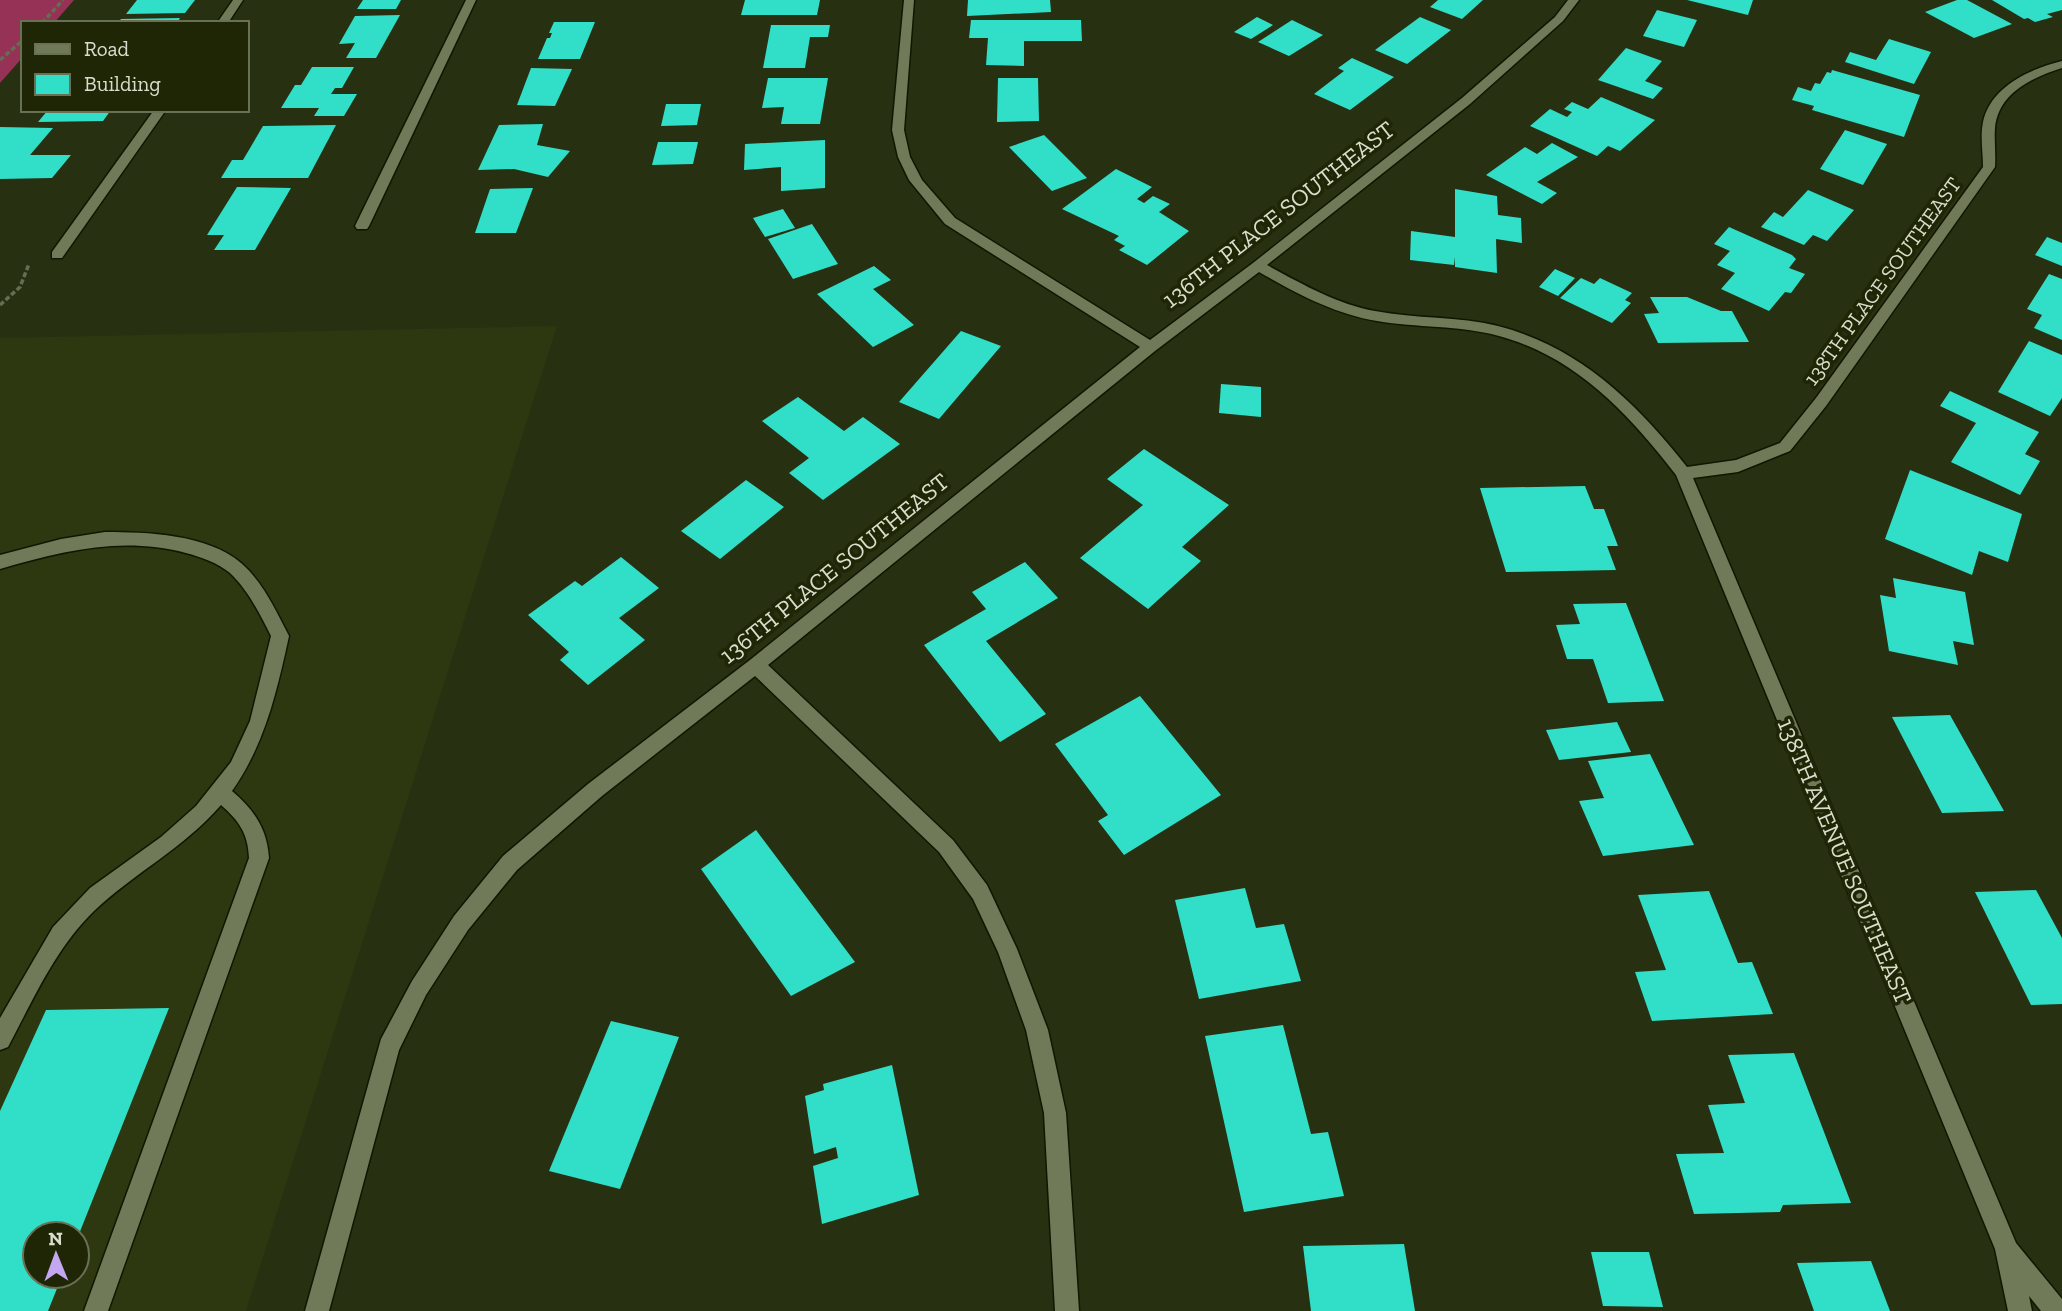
<svg xmlns="http://www.w3.org/2000/svg" width="2062" height="1311" font-family="'Zilla Slab',serif">
<rect width="100%" height="100%" fill="#273011"/>
<path fill="#2d3710" fill-rule="evenodd" d="M557,326L246,1311H0V338ZM35,1234H77V1276H35Z"/>
<polygon fill="#953255" points="0,0 74,0 54,23 23,23 23,57 0,83"/>
<g fill="#31dfc9">
<polygon points="137,0 195,0 185,13 126,14"/>
<polygon points="363,0 401,0 396,9 357,9"/>
<polygon points="745,0 820,0 817,15 741,15"/>
<polygon points="968,0 1050,0 1051,12 967,16"/>
<polygon points="1438,0 1483,0 1462,19 1430,7"/>
<polygon points="1687,0 1753,0 1748,15"/>
<polygon points="1957,0 1967,0 2012,24 1974,38 1925,12"/>
<polygon points="1992,0 2062,0 2062,10 2047,14 2053,17 2035,22 2028,18 2024,19"/>
<polygon points="1657,10 1697,20 1684,47 1643,36"/>
<polygon points="400,15 376,58 346,58 355,43 339,44 355,16"/>
<polygon points="1257,17 1273,25 1251,39 1234,32"/>
<polygon points="1420,17 1451,30 1407,64 1375,50"/>
<polygon points="180,18 177,23 118,23 121,19"/>
<polygon points="971,20 1081,20 1082,41 1024,41 1024,66 986,65 988,38 969,38"/>
<polygon points="1292,20 1323,35 1289,56 1258,42"/>
<polygon points="554,22 595,22 580,59 538,59 547,38 550,38 552,33 549,33"/>
<polygon points="771,25 830,25 828,37 810,37 805,68 763,68"/>
<polygon points="1889,39 1931,52 1914,84 1845,62 1850,52 1876,60"/>
<polygon points="1626,48 1662,61 1645,81 1663,88 1653,99 1598,80"/>
<polygon points="1352,58 1394,77 1350,110 1314,94 1344,71 1338,68"/>
<polygon points="312,67 354,67 342,88 335,88 331,94 357,94 344,116 314,116 319,108 281,108 295,85 301,85"/>
<polygon points="531,68 572,69 555,106 517,105"/>
<polygon points="1832,70 1920,95 1904,137 1812,110 1814,106 1792,100 1798,87 1811,91 1815,83 1820,84 1827,72 1831,73"/>
<polygon points="768,78 828,78 820,124 781,124 784,107 762,108"/>
<polygon points="998,78 1038,78 1039,121 997,122"/>
<polygon points="1601,97 1655,120 1620,151 1608,146 1597,156 1530,126 1550,109 1567,117 1572,112 1564,109 1572,102 1588,109"/>
<polygon points="666,104 701,104 697,125 661,126"/>
<polygon points="48,110 111,110 103,121 38,122"/>
<polygon points="543,124 537,145 570,151 548,177 514,169 478,170 499,125"/>
<polygon points="336,125 308,178 221,178 232,160 243,160 263,126"/>
<polygon points="0,127 53,128 30,155 71,155 52,178 0,179"/>
<polygon points="1845,130 1887,144 1863,185 1820,169"/>
<polygon points="1044,135 1087,178 1052,191 1009,147"/>
<polygon points="825,140 825,188 781,191 781,167 744,170 745,144"/>
<polygon points="658,142 698,142 693,164 652,165"/>
<polygon points="1552,143 1578,157 1537,182 1557,193 1542,204 1486,175 1525,147 1537,154"/>
<polygon points="1116,169 1152,187 1137,199 1144,203 1153,196 1170,204 1159,212 1189,231 1147,265 1119,250 1125,246 1114,240 1119,236 1062,209"/>
<polygon points="237,187 291,188 255,250 214,250 224,235 207,235"/>
<polygon points="533,188 516,233 475,233 490,189"/>
<polygon points="1455,189 1497,196 1498,215 1521,218 1522,243 1496,239 1497,273 1455,267 1455,257 1454,265 1410,260 1411,231 1455,237"/>
<polygon points="1808,190 1854,210 1827,241 1813,235 1804,245 1761,227 1774,212 1783,217"/>
<polygon points="783,209 795,228 765,237 753,218"/>
<polygon points="812,224 838,264 793,279 768,239"/>
<polygon points="1729,227 1792,255 1796,259 1789,268 1805,274 1791,293 1785,292 1769,311 1721,289 1735,273 1717,265 1730,251 1714,244"/>
<polygon points="2047,237 2062,243 2062,266 2035,255"/>
<polygon points="874,266 891,280 873,289 914,325 873,347 817,294"/>
<polygon points="1555,269 1575,278 1558,296 1539,287"/>
<polygon points="2049,274 2062,279 2062,340 2034,328 2042,315 2027,309"/>
<polygon points="1581,278 1594,284 1600,278 1632,293 1625,300 1631,303 1612,323 1560,298"/>
<polygon points="1650,297 1687,297 1721,311 1732,311 1749,342 1658,343 1644,314 1659,313"/>
<polygon points="961,331 1001,346 939,419 899,402"/>
<polygon points="2029,341 2062,355 2062,398 2050,416 1998,392"/>
<polygon points="1221,384 1261,387 1261,417 1219,413"/>
<polygon points="1950,391 2039,432 2025,454 2040,461 2020,495 1951,462 1976,423 1940,406"/>
<polygon points="798,397 844,431 863,417 900,444 823,500 789,473 809,458 762,421"/>
<polygon points="1144,449 1229,505 1182,547 1201,561 1148,609 1080,558 1143,505 1107,479"/>
<polygon points="1910,470 2022,514 2008,562 1979,551 1972,575 1885,539"/>
<polygon points="746,480 784,507 720,559 681,531"/>
<polygon points="1585,486 1594,509 1604,509 1618,546 1607,546 1616,570 1506,572 1480,488"/>
<polygon points="621,557 659,588 619,618 645,640 588,685 560,660 569,652 528,615 575,581 582,586"/>
<polygon points="1025,562 1058,598 986,641 1046,714 1000,742 924,645 986,609 972,592"/>
<polygon points="1893,578 1965,592 1974,645 1953,641 1958,665 1889,651 1880,595 1896,598"/>
<polygon points="1626,603 1664,701 1608,703 1593,659 1567,659 1556,625 1580,624 1573,604"/>
<polygon points="1140,696 1221,795 1124,855 1098,821 1108,815 1055,744"/>
<polygon points="1950,715 2004,811 1942,813 1892,717"/>
<polygon points="1617,722 1631,752 1559,760 1546,730"/>
<polygon points="1650,754 1694,845 1603,856 1579,801 1604,798 1588,761"/>
<polygon points="756,830 855,962 791,996 701,869"/>
<polygon points="1245,888 1256,928 1284,924 1301,981 1199,999 1175,900"/>
<polygon points="2036,890 2062,938 2062,1004 2031,1005 1975,892"/>
<polygon points="1709,891 1738,963 1752,962 1773,1014 1652,1021 1635,972 1666,970 1638,895"/>
<polygon points="169,1008 79,1234 35,1234 35,1276 62,1276 48,1311 0,1311 0,1111 46,1010"/>
<polygon points="611,1021 679,1037 620,1189 549,1171"/>
<polygon points="1283,1025 1311,1134 1328,1132 1344,1196 1244,1212 1205,1036"/>
<polygon points="1794,1053 1851,1203 1783,1205 1780,1212 1694,1214 1676,1154 1724,1153 1708,1105 1745,1103 1728,1055"/>
<polygon points="892,1065 919,1195 822,1224 813,1166 838,1158 836,1147 814,1154 805,1096 824,1090 823,1084"/>
<polygon points="1404,1244 1415,1311 1311,1311 1303,1246"/>
<polygon points="1591,1252 1649,1252 1663,1307 1603,1306"/>
<polygon points="1871,1261 1890,1311 1814,1311 1797,1263"/>
</g>
<g fill="none" stroke-linecap="round" stroke-linejoin="round">
<defs>
<g id="minor">
<polygon points="233,0 243,0 228,23 217,23"/>
<polygon points="466,0 476,0 369,226 367,229 357,229 355,226"/>
<path d="M904,0H914L904,130L910,157L922,180L955,218L1150,340L1253,263L1462,98L1555,17L1568,0H1579L1563,21L1470,104L1267,265C1302,284 1337,304 1375,311C1416,319 1458,316 1498,326C1579,347 1636,402 1687,467L1736,460L1780,443L1816,398L1983,167C1983,152 1980,137 1983,122C1991,86 2030,69 2062,61V68C2033,77 1998,93 1995,128C1994,141 1996,154 1995,167L1826,406L1790,451L1738,472L1693,478L2016,1243L2062,1299V1311H2041L2029,1296L2032,1311H2008L1995,1249L1676,475C1629,414 1576,357 1499,336C1459,325 1417,328 1377,321C1334,314 1296,293 1259,272L1155,351L768,665L953,840L987,885L1017,949L1048,1030L1066,1113L1079,1311H1055L1044,1113L1026,1030L998,952L973,899L939,852L755,676L602,796L517,870L468,930L426,995L399,1050L329,1311H305L381,1039L412,981L454,916L503,856L588,784L750,660L1140,347L945,224L909,180L898,157L892,130Z"/>
<polygon points="154,110 166,110 62,258 52,258 52,252"/>
<path d="M105,532C147,532 207,534 241,563C263,582 276,611 289,636C277,691 265,744 232,791C254,810 267,828 269,858L108,1311H84L249,858C248,833 239,821 221,805C184,848 134,873 94,911C55,949 33,1000 8,1047L0,1050V1018L53,927L90,888L161,837L196,806L231,762L250,721L271,636C260,614 248,590 230,573C218,563 201,557 186,553C121,536 63,551 0,569V555L61,539Z"/>
</g>
</defs>
<use href="#minor" stroke="#101700" stroke-width="3"/>
<g stroke="#656d53" stroke-width="3.5" stroke-dasharray="5 2.5" stroke-linecap="butt">
<polyline points="42,23 63,0"/>
<polyline points="0,60 23,40"/>
<polyline points="0,305 20,287 29,264"/>
</g>
<use href="#minor" fill="#707a59" fill-rule="evenodd"/>
</g>
<g text-anchor="middle" dominant-baseline="central" stroke-width="7" stroke-linejoin="round" paint-order="stroke">
<g font-size="21" fill="#d8decc" stroke="#1e2606">
<text transform="translate(1882 281) rotate(-54)">138TH PLACE SOUTHEAST</text>
</g>
<g font-size="24" fill="#d8decc" stroke="#1e2606">
<text transform="translate(1278 214) rotate(-38)">136TH PLACE SOUTHEAST</text>
<text transform="translate(834 568) rotate(-39)">136TH PLACE SOUTHEAST</text>
<text transform="translate(1845 861) rotate(67)">138TH AVENUE SOUTHEAST</text>
</g>
</g>
<rect x="21" y="21" width="228" height="91" fill="#1e2606" stroke="#687055" stroke-width="2"/>
<rect x="35" y="44" width="35" height="10" fill="#707a59" stroke="#687055" stroke-width="2"/>
<text x="84" y="56" font-size="21" fill="#d8decc">Road</text>
<rect x="35" y="74" width="35" height="21" fill="#31dfc9" stroke="#687055" stroke-width="2"/>
<text x="84" y="91" font-size="21" fill="#d8decc">Building</text>
<g transform="translate(56 1255) rotate(359)"><circle r="33" fill="#1e2606" stroke="#687055" stroke-width="2"/>
<path d="M0-5L12 26L0 18L-12 26Z" fill="#c4a7f1"/>
<text y="-10" font-size="19" font-weight="bold" text-anchor="middle" fill="#d8decc">N</text>
</g>
</svg>
